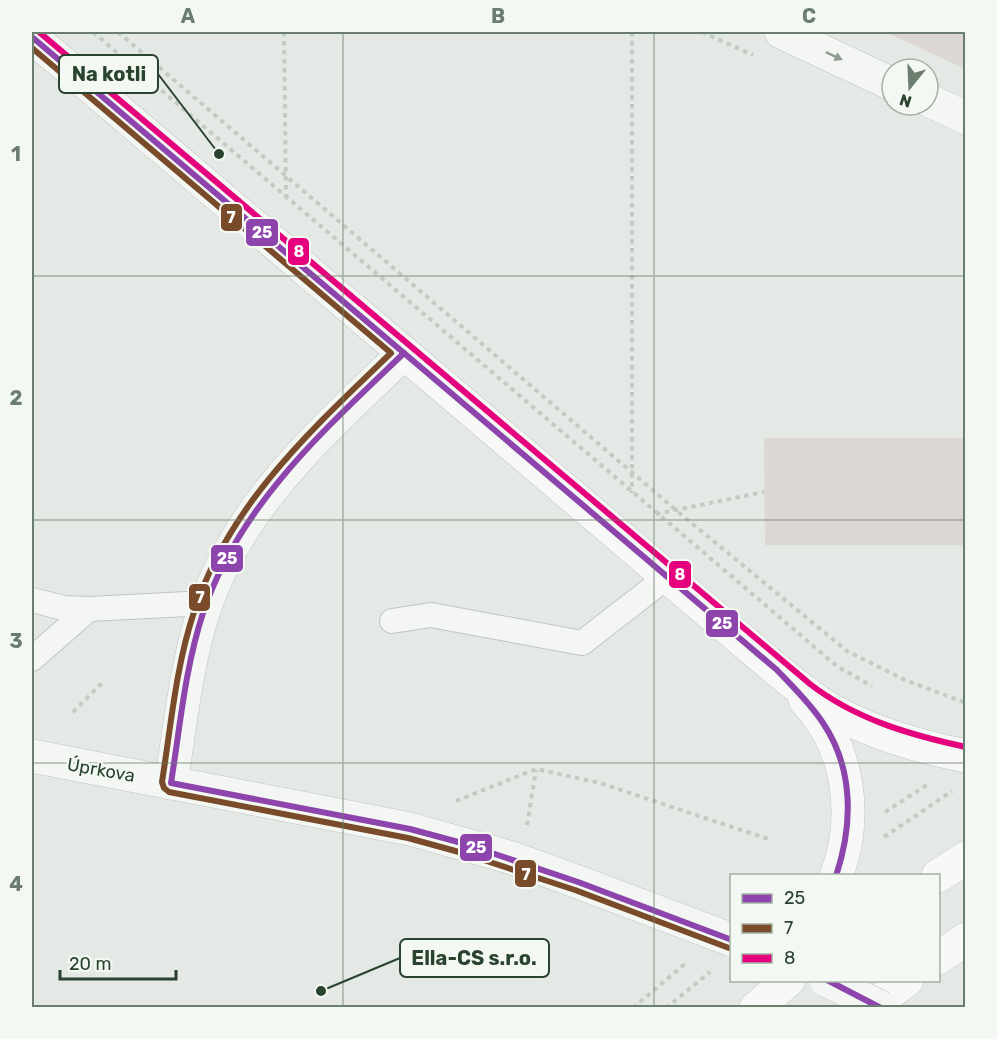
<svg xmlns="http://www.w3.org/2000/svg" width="997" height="1039" font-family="Rubik,sans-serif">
<rect width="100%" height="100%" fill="#e5e9e5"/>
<g fill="#dcd7d3">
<polygon points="886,32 965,32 965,69"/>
<polygon points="764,438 965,438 965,545 765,545"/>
</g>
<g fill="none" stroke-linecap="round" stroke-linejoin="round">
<defs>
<g id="service">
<polyline points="32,600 64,608 89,609 207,603"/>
<polyline points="392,621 431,615 582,643 667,577"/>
<polyline points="32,659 89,609"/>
</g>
<g id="minor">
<polyline points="781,32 892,84"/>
<path d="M32,37L404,353C324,431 238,503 203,613C186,667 180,727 171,783"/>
<polyline points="928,100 966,118"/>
</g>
<polyline id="tertiary" points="32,756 410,829 512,858 578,882"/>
<g id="primary">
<path d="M404,353L777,670C795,684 813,700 833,711C874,734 920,747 966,756"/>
<path d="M805,700C849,746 859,817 836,876"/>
<polyline points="938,876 966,858"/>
<polyline points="938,958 966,939"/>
<polyline points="756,1008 789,980"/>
<polyline points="869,1008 907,980"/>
</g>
</defs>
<use href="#service" stroke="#c1c5c1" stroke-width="26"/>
<use href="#minor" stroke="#c1c5c1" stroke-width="34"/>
<use href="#tertiary" stroke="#c1c5c1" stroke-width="34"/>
<use href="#primary" stroke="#c1c7c2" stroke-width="34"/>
<g stroke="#c4cac4" stroke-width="4" stroke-dasharray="4.5 4.5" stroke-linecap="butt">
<polyline points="93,32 838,667 872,686"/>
<polyline points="118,32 677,511 847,651 905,680 966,703"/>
<polyline points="284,32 286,196"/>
<polyline points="632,32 632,493"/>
<polyline points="702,32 753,55"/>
<polyline points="656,514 764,492"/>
<polyline points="73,712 103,682"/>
<polyline points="456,801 536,769 600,783 771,840"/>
<polyline points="885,812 927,785"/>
<polyline points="527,825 536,770"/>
<polyline points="884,837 952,791"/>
<polyline points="633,1008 686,963"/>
<polyline points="666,1008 710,972"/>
</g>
<use href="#service" stroke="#f4f6f4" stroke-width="24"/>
<use href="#minor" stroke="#f4f6f4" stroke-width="33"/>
<use href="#tertiary" stroke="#f4f6f4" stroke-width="33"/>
<use href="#primary" stroke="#f7f8f7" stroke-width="33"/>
<defs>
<g id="tertiary-bridge">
<polyline points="578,882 732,940"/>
<polyline points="826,980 882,1008"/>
</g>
</defs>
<use href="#tertiary-bridge" stroke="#c1c5c1" stroke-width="34" stroke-linecap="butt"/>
<use href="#tertiary-bridge" stroke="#f4f6f4" stroke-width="33"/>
<defs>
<g id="bus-1">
<path d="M32,37L777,670C793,687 810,703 823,723C854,769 853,825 836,876"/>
<path d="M404,353C324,430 239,505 203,613C185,668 180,727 171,783L410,829L462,843L578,882L732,940"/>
<polyline points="827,980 881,1008"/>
</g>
<path id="bus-2" d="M32,48L391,353C312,429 228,505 194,612C176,666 171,725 162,782L164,788L169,792L408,838L459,852L575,890L729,948"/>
<path id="bus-3" d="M39,32L810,684C855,719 910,735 966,747"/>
</defs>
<use href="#bus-1" stroke="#f3f8f3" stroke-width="10"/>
<use href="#bus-2" stroke="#f3f8f3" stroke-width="10"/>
<use href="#bus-3" stroke="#f3f8f3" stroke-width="10"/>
<use href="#bus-1" stroke="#8e44ad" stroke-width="6"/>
<use href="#bus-2" stroke="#7a4b2a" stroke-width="6"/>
<use href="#bus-3" stroke="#e5007d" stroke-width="6"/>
</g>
<defs><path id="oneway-solid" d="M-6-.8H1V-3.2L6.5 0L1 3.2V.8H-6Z" transform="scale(1.5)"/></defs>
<use fill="#8f9c91" href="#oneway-solid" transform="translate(834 56) rotate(25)"/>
<path fill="none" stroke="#6b7d6e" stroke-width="1.5" stroke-opacity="0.55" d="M343,32V1008M654,32V1008M32,276H966M32,520H966M32,763H966"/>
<g text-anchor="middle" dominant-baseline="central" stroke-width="4.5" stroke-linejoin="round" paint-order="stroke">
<g font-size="18" fill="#2a432e" stroke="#f3f8f3">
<text transform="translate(101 770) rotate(10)">Úprkova</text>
</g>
</g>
<path fill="none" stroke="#2a432e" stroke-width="2" d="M219 154L158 74M321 991L400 958"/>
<g fill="#2a432e" stroke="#f3f8f3" stroke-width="2">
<circle cx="219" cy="154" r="6"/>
<circle cx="321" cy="991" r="6"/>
</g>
<g fill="#f3f8f3" stroke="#2a432e" stroke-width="2">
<rect x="59" y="55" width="99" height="38" rx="6"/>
<rect x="400" y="939" width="149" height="38" rx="6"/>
</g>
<g font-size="20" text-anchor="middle" font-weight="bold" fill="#2a432e">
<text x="109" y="81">Na kotli</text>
<text x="474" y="965">Ella-CS s.r.o.</text>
</g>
<g stroke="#f3f8f3" stroke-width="2">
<rect x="220" y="203" width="23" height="29" rx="6" fill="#7a4b2a"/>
<rect x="245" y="218" width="34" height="29" rx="6" fill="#8e44ad"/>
<rect x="287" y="237" width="23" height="29" rx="6" fill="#e5007d"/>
<rect x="210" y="544" width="34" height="29" rx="6" fill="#8e44ad"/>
<rect x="668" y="560" width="24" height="29" rx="6" fill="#e5007d"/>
<rect x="188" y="583" width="23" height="29" rx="6" fill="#7a4b2a"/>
<rect x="705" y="609" width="34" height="29" rx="6" fill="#8e44ad"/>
<rect x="459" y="833" width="34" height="29" rx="6" fill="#8e44ad"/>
<rect x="514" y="859" width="23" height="29" rx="6" fill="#7a4b2a"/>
</g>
<g font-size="16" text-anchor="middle" font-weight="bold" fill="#fff">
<text x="231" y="223">7</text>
<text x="262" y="238">25</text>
<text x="299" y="257">8</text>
<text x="227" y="564">25</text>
<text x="680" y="580">8</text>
<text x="200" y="603">7</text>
<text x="722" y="629">25</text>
<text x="476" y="853">25</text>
<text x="526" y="880">7</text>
</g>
<rect width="997" height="1039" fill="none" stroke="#f3f8f3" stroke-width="66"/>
<rect x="730" y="874" width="210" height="108" fill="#f3f8f3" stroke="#a3b0a4" stroke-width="1.5"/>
<rect x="742" y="894" width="30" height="9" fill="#8e44ad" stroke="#a3b0a4" stroke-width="1.5"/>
<text x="784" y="904" font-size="18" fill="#2a432e">25</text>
<rect x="742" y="924" width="30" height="9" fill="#7a4b2a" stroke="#a3b0a4" stroke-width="1.5"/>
<text x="784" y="934" font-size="18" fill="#2a432e">7</text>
<rect x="742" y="954" width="30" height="9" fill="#e5007d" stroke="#a3b0a4" stroke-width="1.5"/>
<text x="784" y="964" font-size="18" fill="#2a432e">8</text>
<g transform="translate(910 87) rotate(198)"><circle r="28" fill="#f3f8f3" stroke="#a3b0a4" stroke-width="1.5"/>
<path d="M0-4.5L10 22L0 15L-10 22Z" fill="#6b7d6e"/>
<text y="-9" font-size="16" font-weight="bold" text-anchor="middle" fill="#2a432e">N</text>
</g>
<path d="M60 970v9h116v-9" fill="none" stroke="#2a432e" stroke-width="3"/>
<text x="69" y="970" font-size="18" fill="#2a432e" stroke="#f3f8f3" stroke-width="4.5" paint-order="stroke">20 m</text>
<rect x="33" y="33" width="931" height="973" fill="none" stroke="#6b7d6e" stroke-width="2"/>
<g font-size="20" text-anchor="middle" font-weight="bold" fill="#6b7d6e">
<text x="188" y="23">A</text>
<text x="498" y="23">B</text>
<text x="809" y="23">C</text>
<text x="16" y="161">1</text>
<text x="16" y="405">2</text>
<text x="16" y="648">3</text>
<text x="16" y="891">4</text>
</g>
</svg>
